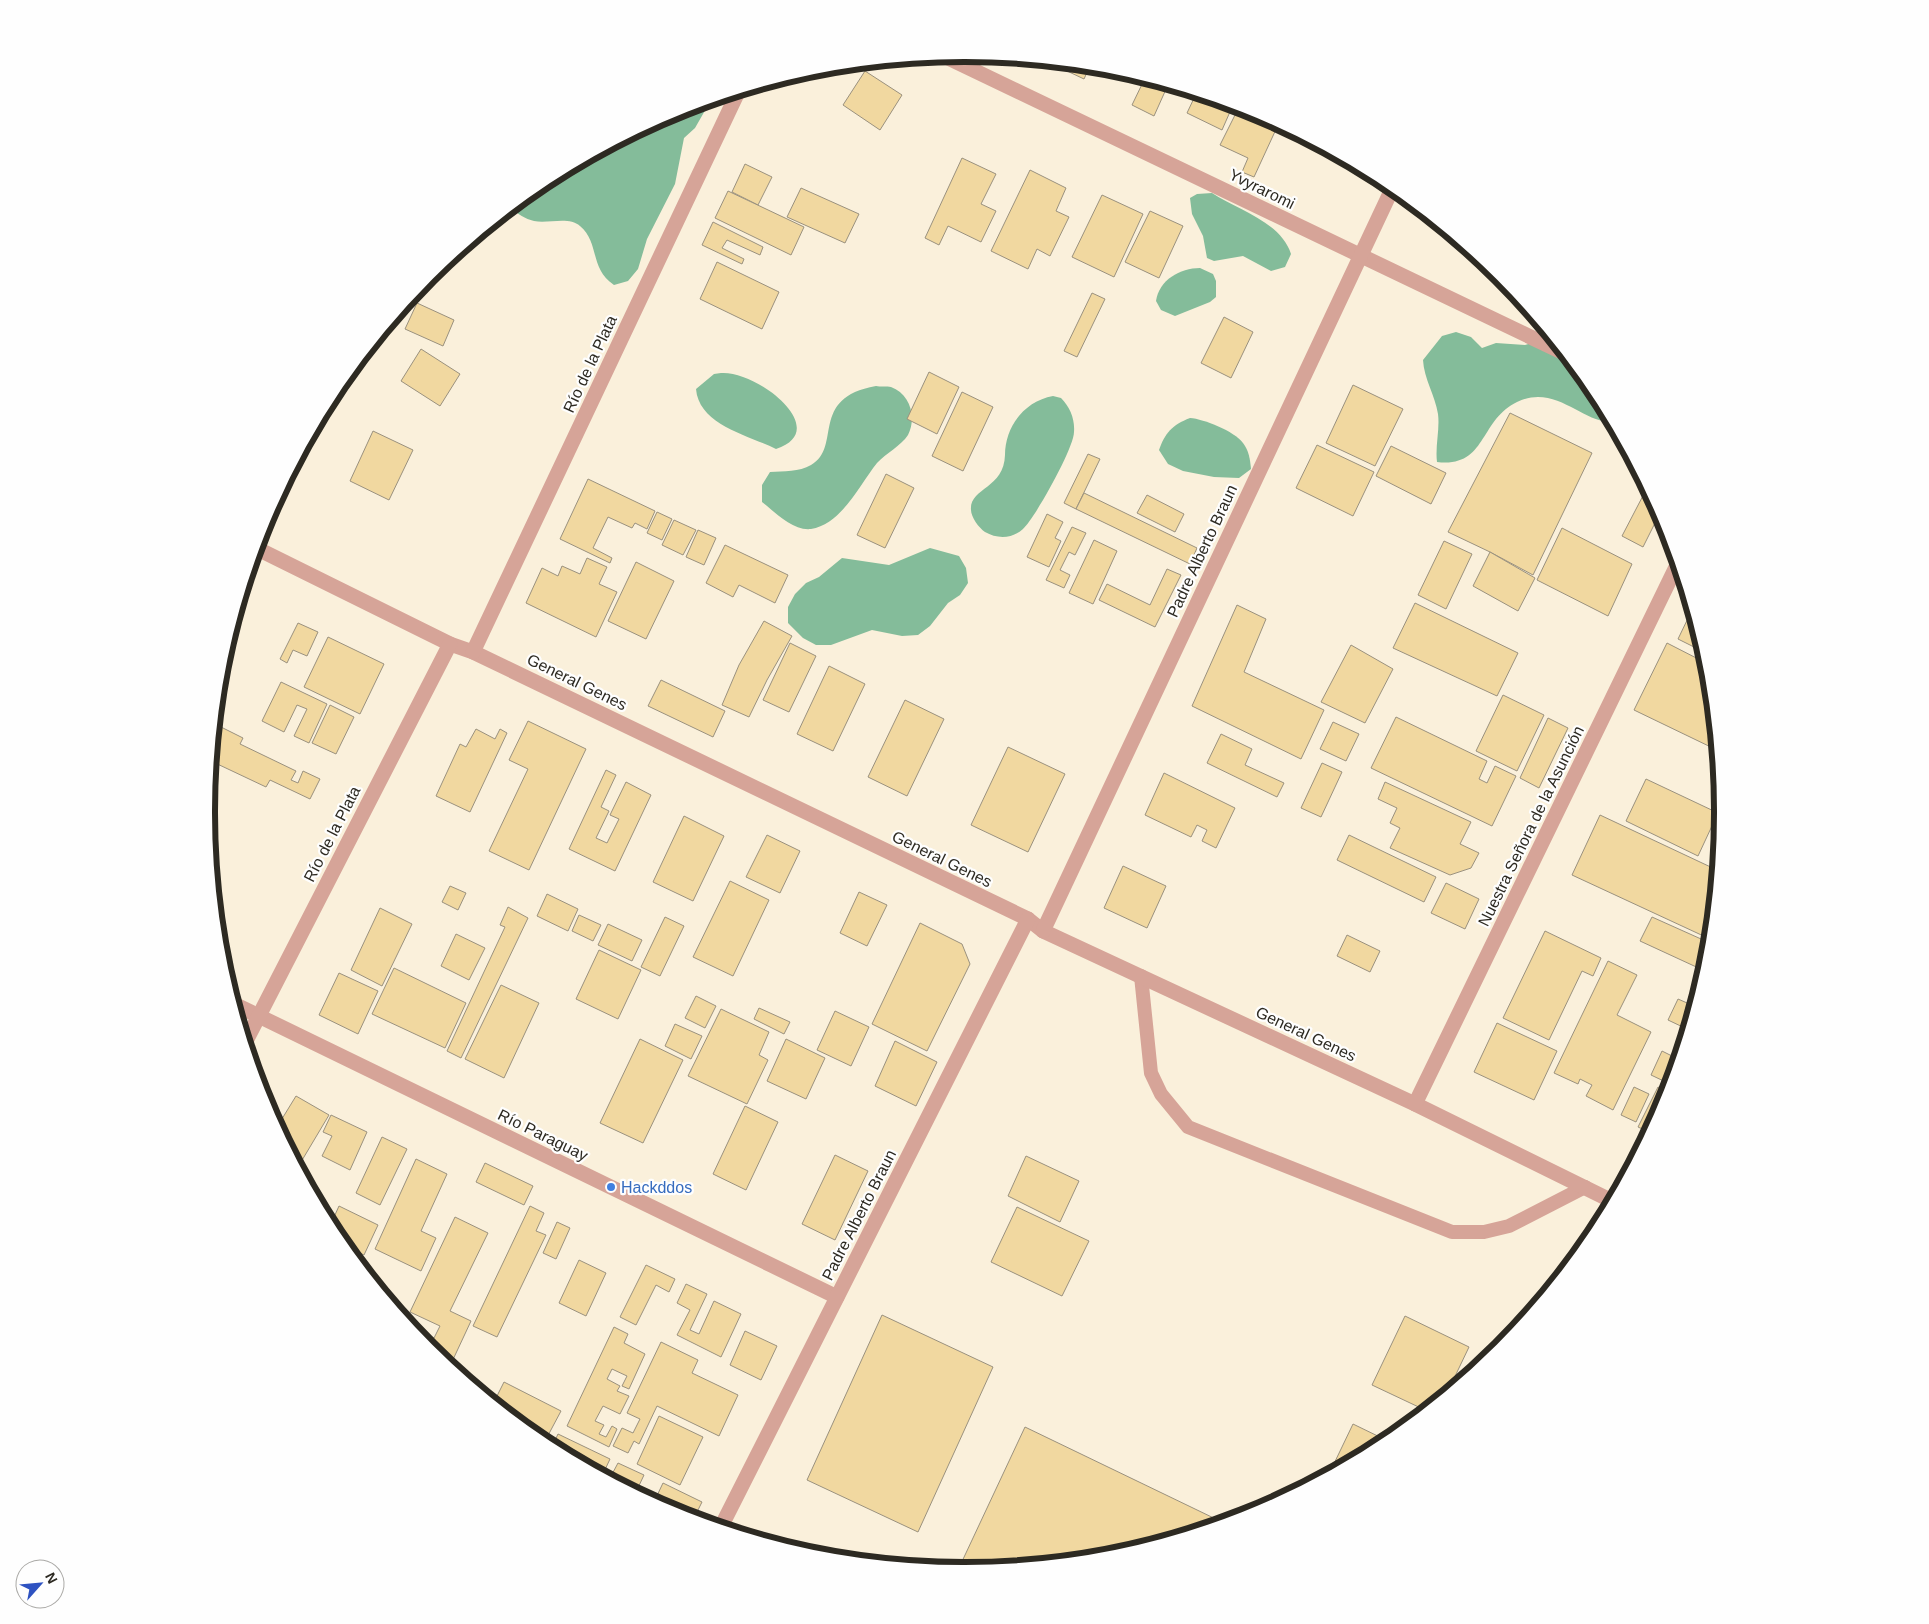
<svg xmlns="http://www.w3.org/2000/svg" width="1929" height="1624" font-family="Arial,sans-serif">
<rect width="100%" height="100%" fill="#faf0db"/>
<g fill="#84bc9a">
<path d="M711,100L695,128L684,138L675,184L647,239L638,269L628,281L614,285C589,268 600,243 580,226C569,216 548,224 534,221C525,219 518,214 511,208L543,181L675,111Z"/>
<path d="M1212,193C1238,210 1281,222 1291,254L1285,267L1271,271L1243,256L1214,261L1207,258L1203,236L1192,214L1190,198L1197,194Z"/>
<path d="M1200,268L1213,274L1216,281V297L1210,302L1175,316L1161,310L1156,301C1159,280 1180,268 1200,268Z"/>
<path d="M1456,332L1471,337L1482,348L1496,343L1525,345L1551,337L1595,391L1611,421C1583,424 1556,383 1517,402C1479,420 1487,468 1437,462C1435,446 1440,429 1438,414C1435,395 1424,379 1423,360L1442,336Z"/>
<path d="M721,373C756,370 834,430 776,449C748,435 699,425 696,389L714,374Z"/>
<path d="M876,386C880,387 887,386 891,387C910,394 917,417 908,435C901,446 886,453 877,463C860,484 842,524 811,529C793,531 776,513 762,502V485L770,472C784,471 799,472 811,465C843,447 808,398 876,386Z"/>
<path d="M1053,396L1061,398C1070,407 1075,419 1074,432C1074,448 1035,518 1023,529C1012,539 997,539 985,532C979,528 971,517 971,510C969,488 1004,489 1005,455C1005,426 1025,401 1053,396Z"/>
<path d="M1190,418C1204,419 1234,431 1243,443C1249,451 1250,459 1251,469L1239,478L1214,477L1183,471L1168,464L1159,450C1165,433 1172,425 1190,418Z"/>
<polygon points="930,548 959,556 966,568 968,583 960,595 948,603 930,626 918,635 902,636 872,630 831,645 816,645 803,638 788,623 788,607 795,594 806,583 819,577 842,558 889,565"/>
</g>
<g fill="#f1d8a0" stroke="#9a917e">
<polygon points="1048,62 1090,66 1084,79"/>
<polygon points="865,71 902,95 880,130 843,105"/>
<polygon points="1145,78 1167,87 1154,116 1132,105"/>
<polygon points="1196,94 1233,105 1222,130 1187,113"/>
<polygon points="1239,107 1255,112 1278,125 1254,177 1242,172 1248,158 1220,145"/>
<polygon points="962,158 996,174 981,204 996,211 981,242 948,226 939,245 925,238"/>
<polygon points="745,164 772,177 758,205 732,192"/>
<polygon points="1030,170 1066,188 1056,211 1069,217 1050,256 1037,249 1028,269 991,251"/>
<polygon points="801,188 859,214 845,243 787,217"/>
<polygon points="728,191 804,227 791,255 715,218"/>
<polygon points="1102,195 1143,214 1114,277 1072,257"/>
<polygon points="1150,211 1183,226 1159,278 1125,262"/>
<polygon points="713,222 763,247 760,255 727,240 722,248 744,259 742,264 702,245"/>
<polygon points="717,262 779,292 762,329 700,299"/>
<polygon points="1494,270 1501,276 1512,290 1490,279"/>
<polygon points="1092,293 1105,299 1077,357 1064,351"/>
<polygon points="417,303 454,320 443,346 405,329"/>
<polygon points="1224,317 1253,332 1231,378 1201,363"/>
<polygon points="421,349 460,374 440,406 401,381"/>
<polygon points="929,372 959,387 937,434 907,419"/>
<polygon points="1353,385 1403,409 1375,466 1326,443"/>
<polygon points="962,392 993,407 963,471 932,456"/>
<polygon points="1510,413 1592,453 1533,575 1490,552 1448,532"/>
<polygon points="373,431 413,450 389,500 350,481"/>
<polygon points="1317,445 1374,472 1353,516 1296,488"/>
<polygon points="1391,446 1446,473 1431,504 1376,476"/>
<polygon points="1088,454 1100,459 1076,509 1064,503"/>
<polygon points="886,474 914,488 885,548 857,535"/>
<polygon points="588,479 655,511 647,529 635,523 632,528 608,517 593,548 612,558 610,563 560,539"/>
<polygon points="1647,488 1660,513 1643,547 1622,536"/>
<polygon points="1084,493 1197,548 1190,564 1076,509"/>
<polygon points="1147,495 1184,514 1175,532 1137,513"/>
<polygon points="657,512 672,519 662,540 647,533"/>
<polygon points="1047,514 1063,522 1055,538 1061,541 1049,567 1027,557"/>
<polygon points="674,520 696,530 683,555 662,545"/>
<polygon points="1072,527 1086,533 1075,555 1069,552 1060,570 1070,575 1064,588 1046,580"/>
<polygon points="1562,528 1632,564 1608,616 1537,580"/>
<polygon points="698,530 716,538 704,565 686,557"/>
<polygon points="1094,540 1117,551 1093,604 1069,593"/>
<polygon points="1444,541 1472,554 1446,609 1418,595"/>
<polygon points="725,545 788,575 775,603 739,585 733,597 706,583"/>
<polygon points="1490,552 1535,578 1518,611 1473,586"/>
<polygon points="587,558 607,567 599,584 617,592 596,637 526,603 542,568 558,576 562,566 580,574"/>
<polygon points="636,562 674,581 646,639 608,621"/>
<polygon points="1167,569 1181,575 1155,627 1099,600 1107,584 1150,605"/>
<polygon points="1415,603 1518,653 1497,696 1393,648"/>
<polygon points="1237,605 1266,619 1244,672 1324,710 1301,759 1192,706"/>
<polygon points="1692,610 1704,652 1678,639"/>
<polygon points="764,621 792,636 767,680 749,717 722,705 739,665"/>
<polygon points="298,623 318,632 307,656 293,650 287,663 280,659"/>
<polygon points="328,637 384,664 360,714 304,687"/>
<polygon points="790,643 816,656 789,712 763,700"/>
<polygon points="1667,643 1708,664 1717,750 1634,710"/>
<polygon points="1351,645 1393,669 1365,723 1321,702"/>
<polygon points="829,666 865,684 833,751 797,734"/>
<polygon points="661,680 725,711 713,737 648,706"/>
<polygon points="281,682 327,704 309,743 294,736 307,709 297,705 284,732 262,721"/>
<polygon points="1503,695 1544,715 1517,771 1476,751"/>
<polygon points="905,700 944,719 907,796 868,777"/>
<polygon points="330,705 354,717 336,754 312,743"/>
<polygon points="1396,717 1487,761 1479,779 1487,783 1495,766 1516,776 1492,826 1371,768"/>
<polygon points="1548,718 1568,728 1539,788 1520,778"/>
<polygon points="528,721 586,749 529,870 489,851 528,769 509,760"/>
<polygon points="1333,722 1359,734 1346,761 1320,749"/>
<polygon points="215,724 243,738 240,744 296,771 291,780 298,783 303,771 320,779 310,799 270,780 266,787 211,761"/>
<polygon points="476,729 495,739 500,729 507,733 470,812 436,796 460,744 466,747"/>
<polygon points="1221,734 1252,749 1245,765 1284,783 1277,797 1207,763"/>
<polygon points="1008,747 1065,774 1028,852 971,825"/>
<polygon points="1322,763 1342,772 1321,817 1301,808"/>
<polygon points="606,770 616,775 601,807 609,811 596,838 607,843 619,819 610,815 626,782 651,795 615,871 569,849"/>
<polygon points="1164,773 1235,808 1216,848 1202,841 1207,830 1197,825 1191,837 1145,815"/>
<polygon points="1646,779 1718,813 1698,856 1626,821"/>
<polygon points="1385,782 1471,822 1460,844 1479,853 1471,868 1450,875 1390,848 1400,828 1390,823 1397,808 1378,799"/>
<polygon points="1600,815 1717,870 1710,939 1572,875"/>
<polygon points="684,816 724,836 693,901 653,882"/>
<polygon points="767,835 800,851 780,893 746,877"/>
<polygon points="1349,835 1436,877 1424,902 1337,860"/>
<polygon points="1123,866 1166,886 1147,928 1104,908"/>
<polygon points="730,881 769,900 733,976 693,957"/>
<polygon points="1446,883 1479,899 1465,929 1431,913"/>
<polygon points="450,886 466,893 458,910 442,902"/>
<polygon points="859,892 887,905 867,946 840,933"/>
<polygon points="547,894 578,909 568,931 537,916"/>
<polygon points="508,907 528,918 461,1058 447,1051 505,927 500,925"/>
<polygon points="380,908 412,924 382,986 351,970"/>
<polygon points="579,915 601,925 593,941 572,931"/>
<polygon points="665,917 684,926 660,976 641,967"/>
<polygon points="1652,917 1710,943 1705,971 1640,941"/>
<polygon points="920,923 962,944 970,964 927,1051 872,1024"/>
<polygon points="608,924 642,940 632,961 598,945"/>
<polygon points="1545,931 1601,958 1593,976 1582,971 1549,1040 1503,1018"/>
<polygon points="456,934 485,948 469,980 441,966"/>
<polygon points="1347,935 1380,951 1370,972 1337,956"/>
<polygon points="599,950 641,970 618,1019 576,999"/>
<polygon points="1608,961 1637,975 1617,1015 1651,1032 1613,1110 1586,1096 1592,1085 1580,1079 1578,1084 1554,1073"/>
<polygon points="394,968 466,1003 445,1048 372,1014"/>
<polygon points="339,973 378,991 358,1034 319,1015"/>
<polygon points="501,985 539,1003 504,1078 465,1059"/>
<polygon points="696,996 716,1006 705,1028 685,1018"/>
<polygon points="1678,999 1694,1006 1687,1029 1668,1020"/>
<polygon points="759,1008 790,1022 784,1034 754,1019"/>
<polygon points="721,1009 769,1032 759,1055 768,1060 747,1104 688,1076"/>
<polygon points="835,1011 869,1027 851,1066 817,1050"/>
<polygon points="1497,1023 1557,1051 1534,1100 1474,1072"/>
<polygon points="675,1024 702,1036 691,1059 665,1046"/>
<polygon points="640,1039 683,1060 643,1143 600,1123"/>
<polygon points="786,1039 825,1058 806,1099 767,1081"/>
<polygon points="895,1041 937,1062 916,1106 875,1086"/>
<polygon points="1662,1051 1678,1059 1670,1084 1651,1075"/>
<polygon points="1634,1087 1649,1094 1636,1122 1621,1115"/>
<polygon points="1658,1087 1668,1092 1649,1132 1638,1127"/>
<polygon points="296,1096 329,1115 298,1167 277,1127"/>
<polygon points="745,1106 778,1122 746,1190 713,1174"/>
<polygon points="331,1115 367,1132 350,1170 322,1156 332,1136 323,1132"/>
<polygon points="382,1137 407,1149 380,1205 356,1193"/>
<polygon points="835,1155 868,1171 835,1240 802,1224"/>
<polygon points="1026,1156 1079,1181 1060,1222 1008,1196"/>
<polygon points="416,1159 447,1174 421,1231 436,1238 421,1271 375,1249"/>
<polygon points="485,1163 533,1186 524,1205 476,1182"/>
<polygon points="339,1206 378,1225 364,1255 343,1245 330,1226"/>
<polygon points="530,1206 544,1213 536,1231 546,1235 497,1337 473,1326"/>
<polygon points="1017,1207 1089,1241 1062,1296 991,1262"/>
<polygon points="455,1217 488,1233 450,1311 471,1321 450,1366 428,1348 411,1327 434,1338 440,1326 410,1312"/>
<polygon points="557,1222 570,1228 556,1259 543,1253"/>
<polygon points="579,1260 606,1273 586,1316 559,1303"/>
<polygon points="646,1265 675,1279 669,1292 656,1285 636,1325 620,1317"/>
<polygon points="372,1280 382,1285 380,1289"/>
<polygon points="686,1284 707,1294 690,1330 699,1334 714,1301 741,1314 721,1357 677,1335 690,1310 677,1303"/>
<polygon points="882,1315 993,1367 918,1532 807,1480"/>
<polygon points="1405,1316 1469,1347 1448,1391 1425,1410 1372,1385"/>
<polygon points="614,1327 628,1334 624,1343 645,1354 629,1389 622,1386 627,1376 612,1369 607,1379 620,1386 617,1391 629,1396 620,1414 603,1406 595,1421 604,1425 599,1434 606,1437 612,1426 617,1429 609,1447 567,1426"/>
<polygon points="745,1331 777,1346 761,1380 730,1365"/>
<polygon points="661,1342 698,1360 692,1373 738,1395 719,1436 657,1406 639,1444 634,1441 628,1453 613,1446 622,1428 633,1433 640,1419 627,1413"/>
<polygon points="504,1382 561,1411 544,1443 494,1402"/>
<polygon points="659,1416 703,1437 680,1485 637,1464"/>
<polygon points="1353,1424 1388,1441 1330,1472"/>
<polygon points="1025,1427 1222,1522 1112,1556 958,1570"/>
<polygon points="558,1434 610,1459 603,1474 552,1447"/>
<polygon points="618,1463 644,1475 636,1492 610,1478"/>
<polygon points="663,1483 702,1502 694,1518 674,1512 654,1502"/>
</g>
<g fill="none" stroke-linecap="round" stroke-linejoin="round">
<polyline stroke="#d6a498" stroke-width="14" points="1141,976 1151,1073 1161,1094 1188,1127 1452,1232 1484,1232 1509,1226 1585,1187"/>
<g stroke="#d6a498" stroke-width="15">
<polyline points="944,56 1564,353"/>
<polyline points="256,548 450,644 473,652 1028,919 1043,931 1415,1104 1612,1201"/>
<polyline points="473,652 738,92"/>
<polyline points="1043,931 1393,187"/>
<polyline points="234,1004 837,1297"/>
<polyline points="246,1041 450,644"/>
<polyline points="1415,1104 1678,563"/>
<polyline points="721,1527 1028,919"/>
</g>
</g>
<circle fill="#3f7fe0" stroke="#fefefe" stroke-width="2" cx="611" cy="1187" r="5"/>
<g text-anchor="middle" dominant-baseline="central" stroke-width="4.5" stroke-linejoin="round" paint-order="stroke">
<g font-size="16" fill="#2d2a22" stroke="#fefefe">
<text transform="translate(1262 189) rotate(26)">Yvyraromi</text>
<text transform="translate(590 364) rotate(-65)">Río de la Plata</text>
<text transform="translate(1202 551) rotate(-65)">Padre Alberto Braun</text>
<text transform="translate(577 682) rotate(26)">General Genes</text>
<text transform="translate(1531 826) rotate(-64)">Nuestra Señora de la Asunción</text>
<text transform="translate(332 834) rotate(-63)">Río de la Plata</text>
<text transform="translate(942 859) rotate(26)">General Genes</text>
<text transform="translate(1306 1034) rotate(25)">General Genes</text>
<text transform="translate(543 1135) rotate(26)">Río Paraguay</text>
<text transform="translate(859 1215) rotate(-63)">Padre Alberto Braun</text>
</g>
<g font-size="16" fill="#366cbe" stroke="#fefefe" text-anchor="start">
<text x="621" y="1187">Hackddos</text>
</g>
</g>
<path d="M0 0H1929V1624H0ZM964 62H965A749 749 0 0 1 1714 811V813A749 749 0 0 1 965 1562H964A749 749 0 0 1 215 813V811A749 749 0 0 1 964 62Z" fill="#fefefe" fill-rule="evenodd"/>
<path fill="none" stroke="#2d2a22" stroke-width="6" d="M964 62H965A749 749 0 0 1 1714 811V813A749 749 0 0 1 965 1562H964A749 749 0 0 1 215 813V811A749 749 0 0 1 964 62Z"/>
<g transform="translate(40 1584) rotate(63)"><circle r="24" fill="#fefefe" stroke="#aaa9a6"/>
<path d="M0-4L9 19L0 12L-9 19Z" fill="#2e52c1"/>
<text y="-8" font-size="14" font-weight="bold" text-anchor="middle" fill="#2d2a22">N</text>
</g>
</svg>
